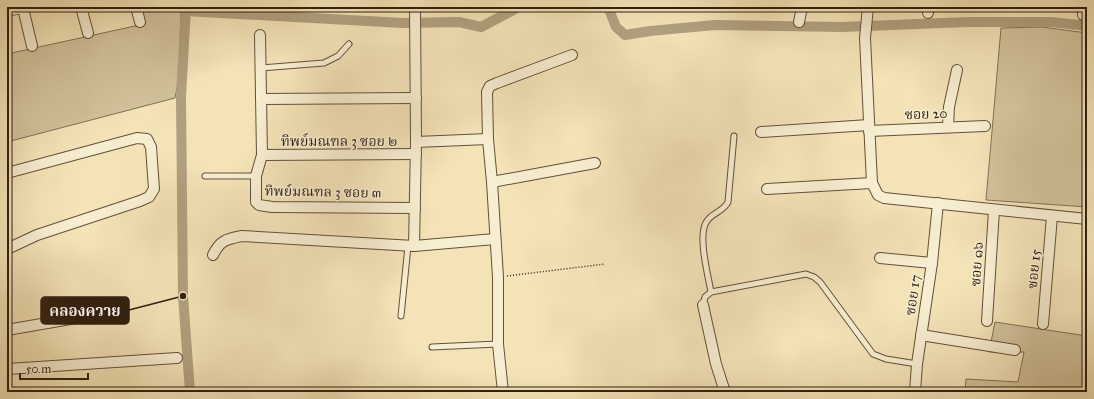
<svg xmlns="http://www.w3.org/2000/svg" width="1094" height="399" font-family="'IM FELL Great Primer','Noto Serif Thai',serif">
<rect width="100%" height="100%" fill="#f3e3b7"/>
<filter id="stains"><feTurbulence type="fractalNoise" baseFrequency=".005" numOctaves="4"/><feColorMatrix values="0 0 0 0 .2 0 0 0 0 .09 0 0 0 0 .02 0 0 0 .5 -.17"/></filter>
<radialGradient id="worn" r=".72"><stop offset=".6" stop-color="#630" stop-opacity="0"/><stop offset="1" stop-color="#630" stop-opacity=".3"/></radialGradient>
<g fill="#d2c29b" stroke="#827056">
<polygon points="140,7 181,7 179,78 175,98 7,142 7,54 144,24"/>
<polygon points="1042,27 1087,33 1087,207 986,200 1001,28"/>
<polygon points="995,322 1087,336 1087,392 965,392 966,379 1018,382 1024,352 989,352"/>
</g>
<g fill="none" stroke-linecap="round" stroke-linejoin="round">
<g stroke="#b1a07e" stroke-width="10">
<polyline points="186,7 181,97 183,296 190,392"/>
<polyline points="608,7 616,27 625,35 650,31 715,25 842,27 968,22 1052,22 1087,26"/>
<polyline points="186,11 403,23 459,22 481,27 519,7"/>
</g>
<defs>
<g id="lane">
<polyline points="261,68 324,63 338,56 349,44"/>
<polyline points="205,176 256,176"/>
<path d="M711,292C708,275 697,234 707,221C712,213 724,211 728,202L734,136"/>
<polyline points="703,305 705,297 711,292 806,274 814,277 820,282 873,354 886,359 917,364"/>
<polyline points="401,316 408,246"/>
<polyline points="432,347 498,344"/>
</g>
<g id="street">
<polyline points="81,7 88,33"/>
<polyline points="136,7 140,22"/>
<polyline points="868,7 865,38 872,183 878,195 884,198 1087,219"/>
<polyline points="1083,7 1083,15"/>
<polyline points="23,8 32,46"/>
<polyline points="7,11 26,7"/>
<polyline points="928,13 929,7"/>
<polyline points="799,22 802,7"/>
<polyline points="260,35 262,155 256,176 256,202 259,205 272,207 415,208"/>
<polyline points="261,99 416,98"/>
<polyline points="948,127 949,107 957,70"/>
<polyline points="869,131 985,126"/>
<polyline points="761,132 869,125"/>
<polyline points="416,142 488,139"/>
<polyline points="262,155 416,154"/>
<polyline points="7,173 137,138 147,139 151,147 154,189 149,197 140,201 37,235 7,249"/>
<polyline points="492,182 595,163"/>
<polyline points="767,189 872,183"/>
<polyline points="414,246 416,142 415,7"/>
<path d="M213,255C220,240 227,239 242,236L414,246L495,239"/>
<polyline points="880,258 932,263"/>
<polyline points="703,305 716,364 725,392"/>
<polyline points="987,321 994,210"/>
<polyline points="1043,324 1052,216"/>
<polyline points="7,330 105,313"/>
<polyline points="921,335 1015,350"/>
<polyline points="7,369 177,358"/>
<polyline points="503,392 498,344 498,277 492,182 488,139 487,92 490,86 497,83 572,55"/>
<polyline points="915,392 917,364 932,263 938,203"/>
</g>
</defs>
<use href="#lane" stroke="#62503a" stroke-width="7"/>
<use href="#street" stroke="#62503a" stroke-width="12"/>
<polyline stroke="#311f10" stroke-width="1.5" stroke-dasharray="1 2" stroke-linecap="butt" points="507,276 605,264"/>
<use href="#lane" stroke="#f7edd0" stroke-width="5"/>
<use href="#street" stroke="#f7edd0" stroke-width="10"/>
</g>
<g text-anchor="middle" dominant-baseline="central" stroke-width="3" stroke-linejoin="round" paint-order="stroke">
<g font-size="14" fill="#311f10" stroke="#f7edd0">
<text transform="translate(926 114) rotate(-2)">ซอย 20</text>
<text x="339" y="141">ทิพย์มณฑล 3 ซอย ๒</text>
<text transform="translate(323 192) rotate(1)">ทิพย์มณฑล 3 ซอย ๓</text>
<text transform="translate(977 264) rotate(-86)">ซอย ๑๖</text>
<text transform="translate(1034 269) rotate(-85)">ซอย 15</text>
<text transform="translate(913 295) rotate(-82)">ซอย 17</text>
</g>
</g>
<path fill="none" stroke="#311f10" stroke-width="1.5" d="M183 296L129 310"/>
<circle fill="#311f10" stroke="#f7edd0" stroke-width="1.5" cx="183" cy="296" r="4"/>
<rect fill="#311f10" stroke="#311f10" stroke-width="1.5" x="41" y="297" width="88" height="27" rx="4"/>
<g font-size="15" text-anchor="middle" font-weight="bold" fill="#fff">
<text x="85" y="316">คลองควาย</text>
</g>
<rect width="1094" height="399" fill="none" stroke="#f3e3b7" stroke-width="24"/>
<rect x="8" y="8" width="1078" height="383" fill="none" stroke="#311f10" stroke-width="2"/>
<rect x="12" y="12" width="1070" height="375" fill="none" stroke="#311f10"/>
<path d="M20 373v6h68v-6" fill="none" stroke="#311f10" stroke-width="2"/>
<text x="26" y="373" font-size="12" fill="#311f10" stroke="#f7edd0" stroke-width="3" paint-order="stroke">50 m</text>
<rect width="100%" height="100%" filter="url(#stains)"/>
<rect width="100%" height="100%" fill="url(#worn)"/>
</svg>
